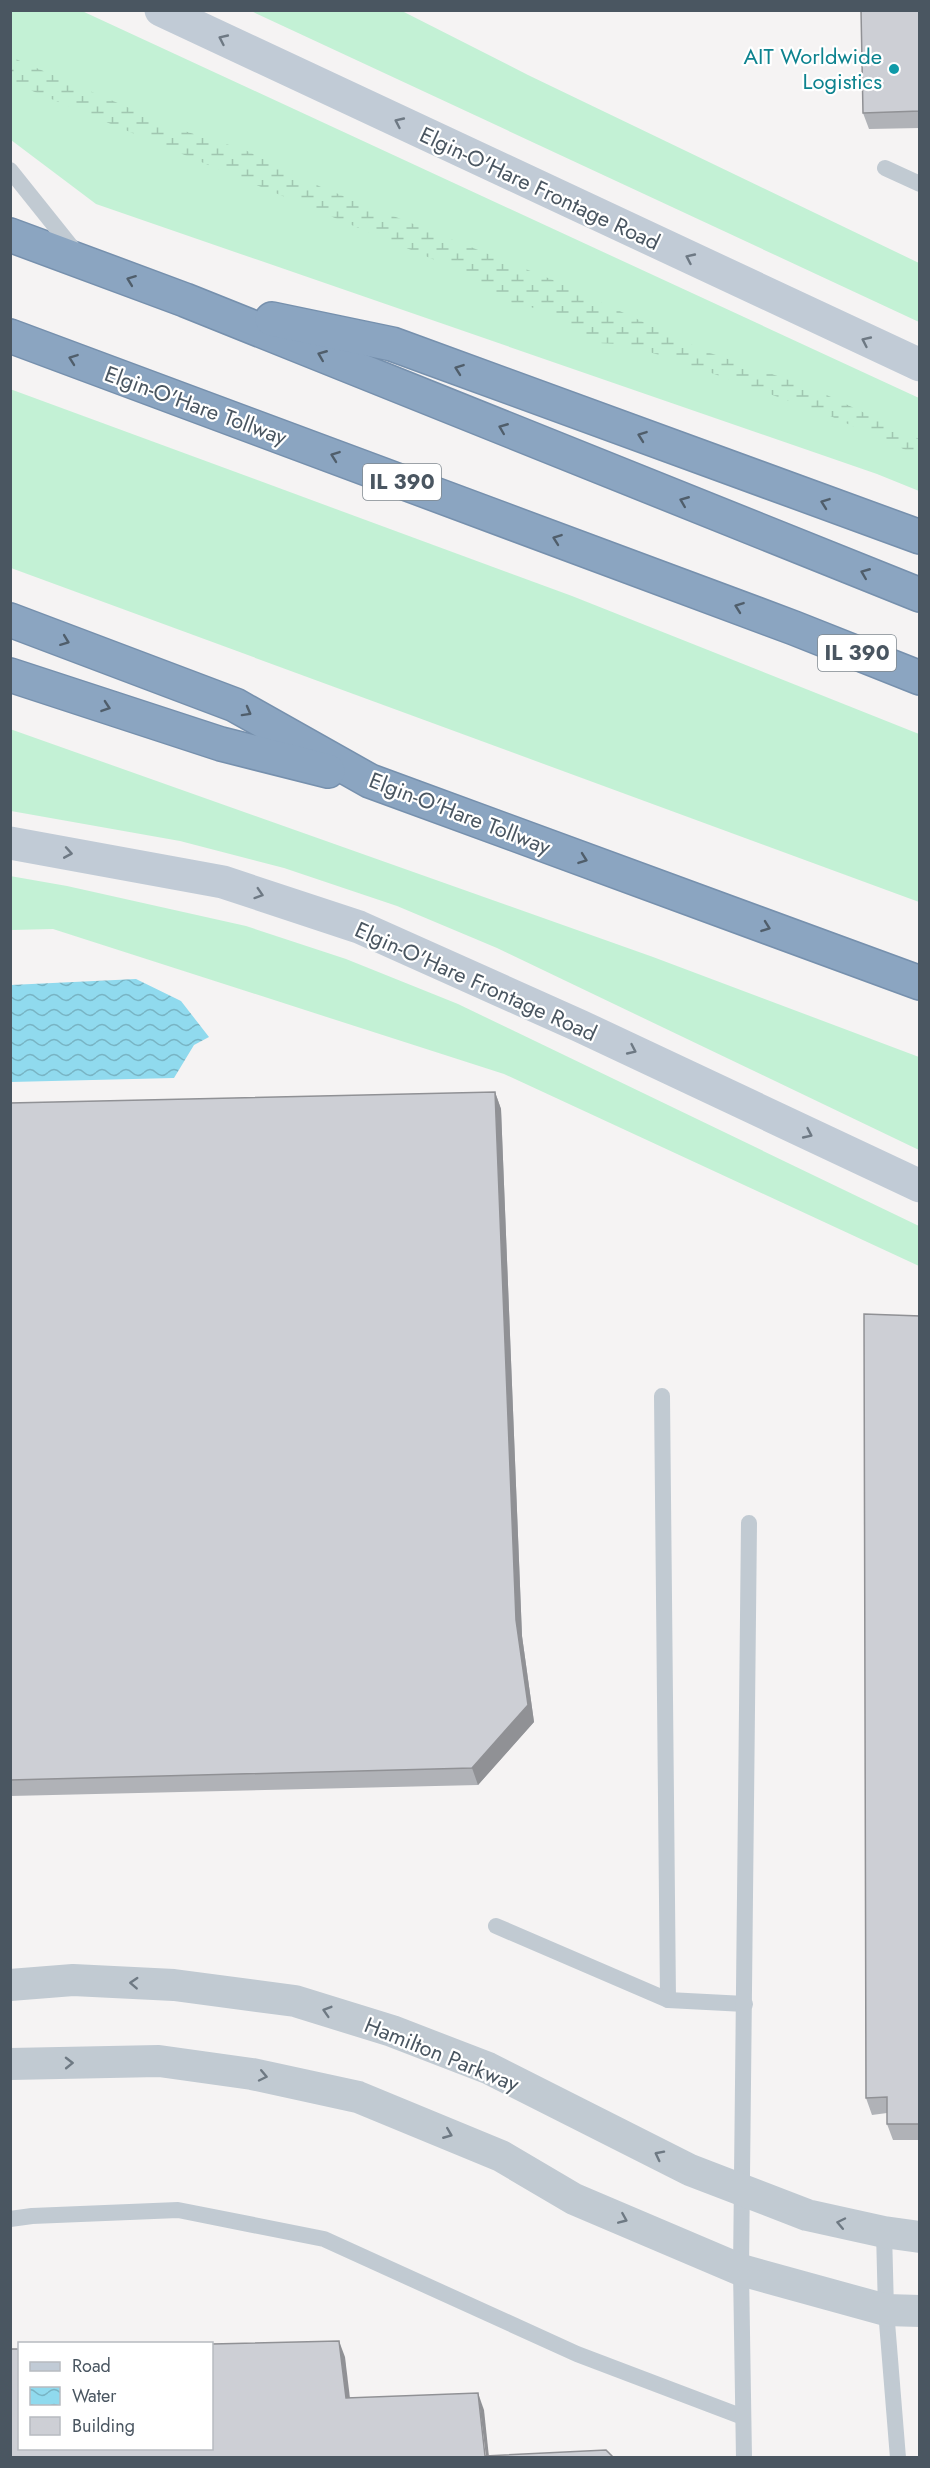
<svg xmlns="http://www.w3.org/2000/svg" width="930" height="2468" font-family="Jost,sans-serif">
<defs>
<pattern id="wetland-marsh" width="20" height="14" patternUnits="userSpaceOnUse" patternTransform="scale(1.5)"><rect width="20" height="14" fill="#c3f1d5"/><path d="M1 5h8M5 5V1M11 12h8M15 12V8" fill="none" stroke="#a0c6b0"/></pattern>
<pattern id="water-waves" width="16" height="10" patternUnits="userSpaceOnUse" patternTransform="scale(1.5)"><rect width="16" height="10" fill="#90daee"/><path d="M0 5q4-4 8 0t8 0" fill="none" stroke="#78b4c4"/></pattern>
</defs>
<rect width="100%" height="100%" fill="#f5f3f3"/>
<g fill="#c3f1d5">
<polygon points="11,11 82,11 919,398 919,491 877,474 96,204 11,140"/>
<polygon points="251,11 402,11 528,75 919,263 919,322"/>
<polygon points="10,389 572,596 919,734 919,902 11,568"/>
<polygon points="10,729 653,957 919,1057 919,1150 497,948 397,906 284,868 180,841 11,811"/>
<polygon points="10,876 67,886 246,926 346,959 458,1004 919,1226 919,1266 504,1074 53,929 11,930"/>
</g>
<polygon fill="url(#wetland-marsh)" points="11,57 178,129 245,150 321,187 553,280 710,353 810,387 919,439 919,456 828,415 670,358 621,344 597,343 580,337 540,309 513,304 473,276 11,82"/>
<polygon fill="url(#water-waves)" points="136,979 181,1001 209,1037 194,1045 174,1078 11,1082 11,985"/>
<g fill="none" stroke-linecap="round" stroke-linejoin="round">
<defs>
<g id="motorway">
<polyline points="10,235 185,300 920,595"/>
<polyline points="272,319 392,344 920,537"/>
<polyline points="10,336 794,628 920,678"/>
<polyline points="10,620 235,705 370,781 920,983"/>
<polyline points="10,675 221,744 328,771"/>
</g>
</defs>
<use href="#motorway" stroke="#7690ad" stroke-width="36"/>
<g stroke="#c1cad2" stroke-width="16">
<polyline points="885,168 920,184"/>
<polyline points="10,170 78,255"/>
<polyline points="662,1396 668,2000"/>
<polyline points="496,1926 668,2000 745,2004"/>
<polyline points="10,2219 32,2216 178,2210 324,2239 577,2354 743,2417"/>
<polyline points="884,2232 886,2310 898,2458"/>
<polyline points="744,2458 741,2270 749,1523"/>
</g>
<g stroke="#c1cad2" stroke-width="32">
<polyline points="10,1985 73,1980 174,1985 295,2001 392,2031 488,2068 690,2170 807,2215 884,2232 920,2237"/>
<polyline points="10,2064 159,2061 252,2074 358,2097 501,2156 574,2199 741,2270 886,2310 920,2311"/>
</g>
<g stroke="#c1cbd6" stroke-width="33">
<polyline points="161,10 920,365"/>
<polyline points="10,843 223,882 359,927 580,1026 920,1186"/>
</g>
<use href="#motorway" stroke="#8ba5c1" stroke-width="33"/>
</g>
<g fill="#b0b2b7">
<polygon points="920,10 920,128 869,129 863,113"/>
<polygon points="495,1092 501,1109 522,1636 534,1722 478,1785 10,1796 10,1103"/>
<polygon points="920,1316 920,2140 893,2140 887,2124 887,2113 872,2115 866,2098"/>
</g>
<g fill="#909195">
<polygon points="495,1092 501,1109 522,1636 534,1722 478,1785 472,1768 516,1620"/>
<polygon points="339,2341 345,2357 352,2415 346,2398"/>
<polygon points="478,2393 484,2410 489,2457 486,2457"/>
</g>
<g fill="#cdcfd5" stroke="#909195" stroke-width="1.5">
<polygon points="861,10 920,10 920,111 863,113"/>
<polygon points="495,1092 516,1620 528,1705 472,1768 10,1780 10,1103"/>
<polygon points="864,1314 920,1316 920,2124 887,2124 887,2097 866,2098"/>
<polygon points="339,2341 346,2398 478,2393 485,2456 606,2450 613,2457 10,2457 10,2349 20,2349 20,2448 212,2448 212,2344"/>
</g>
<defs><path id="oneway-chevron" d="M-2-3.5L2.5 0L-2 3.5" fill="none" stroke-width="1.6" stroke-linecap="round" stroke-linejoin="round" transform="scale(1.5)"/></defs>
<g stroke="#6e7984">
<use href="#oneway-chevron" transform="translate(223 39) rotate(-155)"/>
<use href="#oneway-chevron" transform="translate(399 122) rotate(-155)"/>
<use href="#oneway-chevron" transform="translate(690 258) rotate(-155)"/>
<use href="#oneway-chevron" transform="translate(866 341) rotate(-155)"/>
<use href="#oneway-chevron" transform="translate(68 853) rotate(10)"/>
<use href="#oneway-chevron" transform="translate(259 894) rotate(18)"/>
<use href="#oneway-chevron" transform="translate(632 1050) rotate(25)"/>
<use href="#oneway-chevron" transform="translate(808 1134) rotate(25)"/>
</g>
<g stroke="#505e6b">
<use href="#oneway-chevron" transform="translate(131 280) rotate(-159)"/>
<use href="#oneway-chevron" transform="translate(322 355) rotate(-158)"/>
<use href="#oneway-chevron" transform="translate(73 359) rotate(-160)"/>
<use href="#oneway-chevron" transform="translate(459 369) rotate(-160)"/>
<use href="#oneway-chevron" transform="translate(503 428) rotate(-158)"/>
<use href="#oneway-chevron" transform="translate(642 436) rotate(-160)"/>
<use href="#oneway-chevron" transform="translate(335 456) rotate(-160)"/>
<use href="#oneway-chevron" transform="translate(684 501) rotate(-158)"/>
<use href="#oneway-chevron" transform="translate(825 503) rotate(-160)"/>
<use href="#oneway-chevron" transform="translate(557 539) rotate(-160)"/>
<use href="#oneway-chevron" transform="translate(865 573) rotate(-158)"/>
<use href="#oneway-chevron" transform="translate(739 607) rotate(-160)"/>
<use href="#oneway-chevron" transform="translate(65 641) rotate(21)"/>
<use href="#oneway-chevron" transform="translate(106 707) rotate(19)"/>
<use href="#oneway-chevron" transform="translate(247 712) rotate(29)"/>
<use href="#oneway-chevron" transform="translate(583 859) rotate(20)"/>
<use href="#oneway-chevron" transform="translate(766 927) rotate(20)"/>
</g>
<g stroke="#6e7983">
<use href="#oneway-chevron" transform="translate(134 1983) rotate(-177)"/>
<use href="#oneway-chevron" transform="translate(327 2011) rotate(-163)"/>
<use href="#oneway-chevron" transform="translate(69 2063) rotate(-1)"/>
<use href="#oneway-chevron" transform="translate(263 2076) rotate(12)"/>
<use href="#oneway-chevron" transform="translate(448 2134) rotate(22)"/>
<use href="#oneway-chevron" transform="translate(659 2155) rotate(-153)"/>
<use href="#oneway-chevron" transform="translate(623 2219) rotate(23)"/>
<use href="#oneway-chevron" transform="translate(841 2223) rotate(-168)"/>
</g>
<circle fill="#0f9aa8" stroke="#fff" stroke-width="2" cx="894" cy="69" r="6"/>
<g text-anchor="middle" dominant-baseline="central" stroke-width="4.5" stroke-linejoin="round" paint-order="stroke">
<g fill="#fff" stroke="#808990" stroke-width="1.5">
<rect x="363" y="464" width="78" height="36" rx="4.5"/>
<rect x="818" y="635" width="78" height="36" rx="4.5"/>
</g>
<g font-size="21" font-weight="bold" fill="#4a5661">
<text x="402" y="482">IL 390</text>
<text x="857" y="653">IL 390</text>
</g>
<g font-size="22" fill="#0d838f" stroke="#fff" text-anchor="end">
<text x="882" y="56">AIT Worldwide<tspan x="882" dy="25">Logistics</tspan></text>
</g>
<g font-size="22" fill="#4a5661" stroke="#fff">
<text transform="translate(540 188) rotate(25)">Elgin-O'Hare Frontage Road</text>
<text transform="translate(196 405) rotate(20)">Elgin-O'Hare Tollway</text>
<text transform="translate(460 813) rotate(21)">Elgin-O'Hare Tollway</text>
<text transform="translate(476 981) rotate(24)">Elgin-O'Hare Frontage Road</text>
<text transform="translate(442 2054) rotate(22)">Hamilton Parkway</text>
</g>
</g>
<rect width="930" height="2468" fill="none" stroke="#4a5661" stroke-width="24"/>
<rect x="18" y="2342" width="195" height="108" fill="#ffffff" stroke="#b7bbc0" stroke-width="1.5"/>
<rect x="30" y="2362" width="30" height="9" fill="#c1cbd6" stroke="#b7bbc0" stroke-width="1.5"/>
<text x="72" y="2372" font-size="18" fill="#4a5661">Road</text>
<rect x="30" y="2387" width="30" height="18" fill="url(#water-waves)" stroke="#b7bbc0" stroke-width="1.5"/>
<text x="72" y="2402" font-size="18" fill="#4a5661">Water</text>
<rect x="30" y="2417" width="30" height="18" fill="#cdcfd5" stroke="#b7bbc0" stroke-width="1.5"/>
<text x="72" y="2432" font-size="18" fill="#4a5661">Building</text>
</svg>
